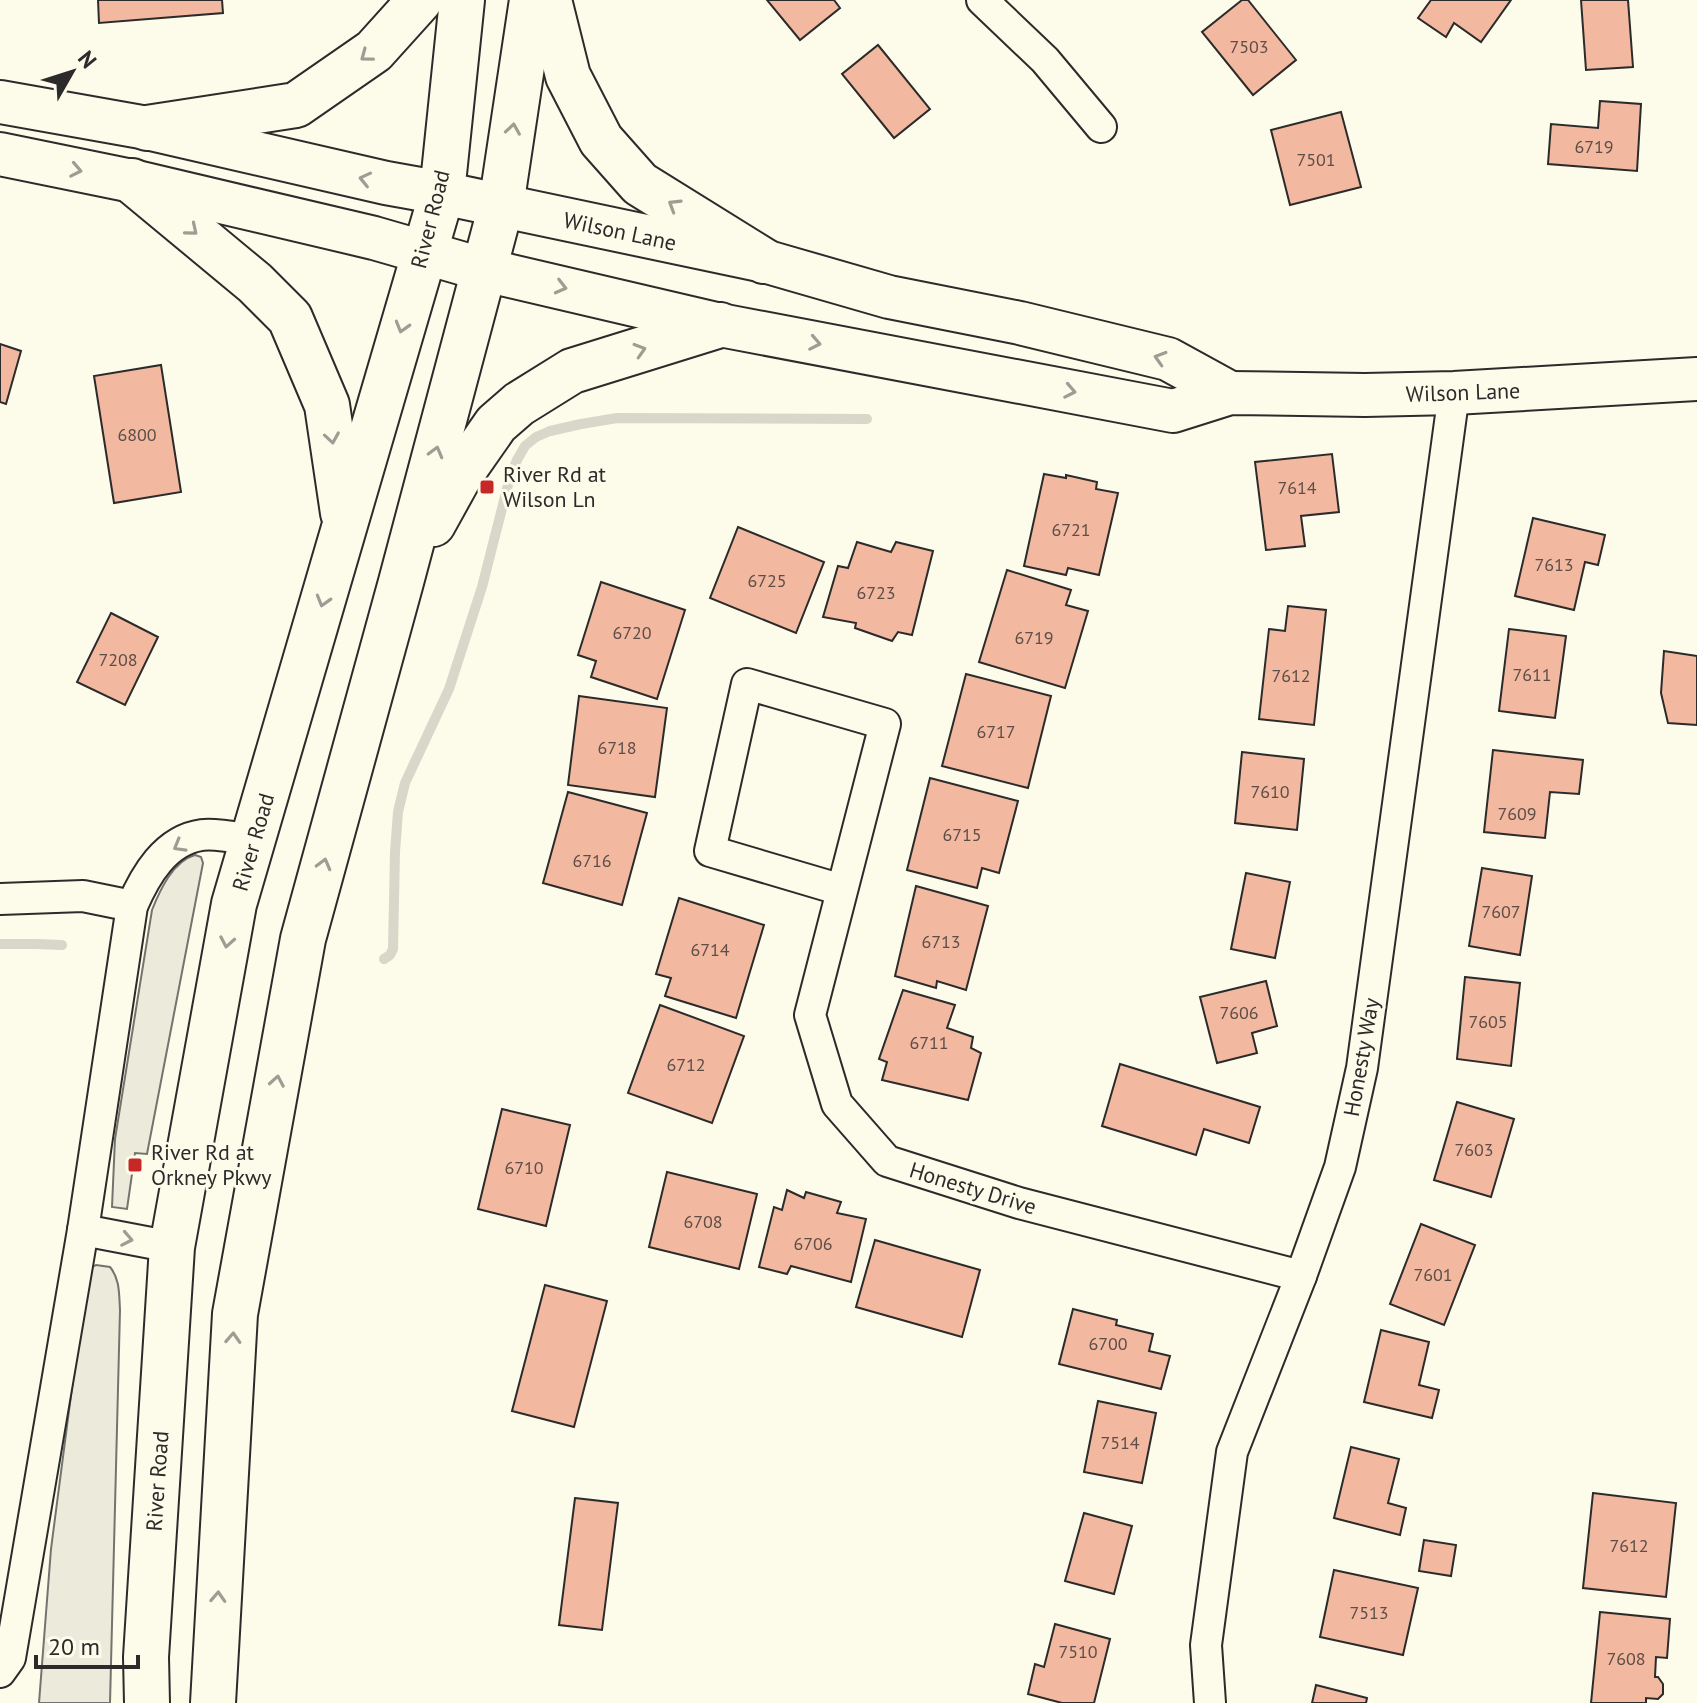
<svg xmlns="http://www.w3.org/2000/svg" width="1697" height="1703" font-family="'PT Sans',sans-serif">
<rect width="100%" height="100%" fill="#fdfbea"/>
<g fill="#ecebdb" stroke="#74746e" stroke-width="2">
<path d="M195,855L201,857L203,863L147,1154L135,1153L127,1209L112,1207L115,1139L152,910C160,890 173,861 195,855Z"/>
<path d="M96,1265L110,1267C120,1279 119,1294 120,1310L110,1703H39L51,1549L86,1280L91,1268Z"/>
</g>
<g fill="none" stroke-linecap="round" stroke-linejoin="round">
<g stroke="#d8d7c9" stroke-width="10">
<polyline points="0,944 36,944 62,945"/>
<polyline points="384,959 390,955 393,949 395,852 398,812 405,783 449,689 482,587 510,477 517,460 525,446 536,437 550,431 581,424 617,418 867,419"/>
</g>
</g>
<g fill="#f2b8a0" stroke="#2b2b2b" stroke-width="2">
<polygon points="98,0 222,0 223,13 99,23"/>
<polygon points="767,0 834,0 840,8 800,40"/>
<polygon points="1242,0 1248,0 1296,60 1253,95 1202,32"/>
<polygon points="1431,0 1511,0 1481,42 1454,23 1446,37 1418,18"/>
<polygon points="1581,0 1628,0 1633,67 1586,70"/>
<polygon points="878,45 930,109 894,138 842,74"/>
<polygon points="1600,101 1641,104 1637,171 1548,164 1551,124 1598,128"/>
<polygon points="1341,112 1361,187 1290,205 1271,130"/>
<polygon points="0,344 21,351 6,404 0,402"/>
<polygon points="161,365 181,492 114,503 94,376"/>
<polygon points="1332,454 1339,512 1301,516 1305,546 1266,550 1255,462"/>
<polygon points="1044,474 1066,478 1066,475 1097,482 1096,489 1118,493 1099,575 1068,568 1066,575 1024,566"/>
<polygon points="1533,518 1605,535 1598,565 1585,562 1574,610 1515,596"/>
<polygon points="738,527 824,562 796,633 710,598"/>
<polygon points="857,542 891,552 896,542 933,551 912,635 898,632 892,641 855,628 856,623 823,617 838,566 848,568"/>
<polygon points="1007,570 1071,590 1066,605 1088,611 1065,688 979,662"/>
<polygon points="601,582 685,610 657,699 591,677 596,661 578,655"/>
<polygon points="1288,606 1326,610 1314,725 1259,719 1269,629 1285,631"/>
<polygon points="111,613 158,637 125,705 77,682"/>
<polygon points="1509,629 1566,636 1555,718 1499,711"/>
<polygon points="1664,651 1697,656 1697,725 1668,723 1661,693"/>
<polygon points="966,674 1051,696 1028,788 942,766"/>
<polygon points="579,696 667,708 655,797 568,785"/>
<polygon points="1493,750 1583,760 1579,794 1550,792 1545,838 1484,832"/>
<polygon points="1242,752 1304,759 1297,830 1235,823"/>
<polygon points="930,778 1018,801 999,873 982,868 977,888 907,870"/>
<polygon points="568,792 647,813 622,905 543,883"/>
<polygon points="1482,868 1532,876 1520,955 1469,946"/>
<polygon points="1246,873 1290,882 1275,958 1231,949"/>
<polygon points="916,886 988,906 966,990 937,981 936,988 895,976"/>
<polygon points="679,898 764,925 736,1018 665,996 671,978 656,974"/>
<polygon points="1465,977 1520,983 1511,1066 1457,1059"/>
<polygon points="1266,981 1277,1026 1252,1033 1257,1053 1217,1063 1200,997"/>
<polygon points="903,990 955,1005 947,1028 973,1037 971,1048 981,1053 968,1100 882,1080 887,1062 879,1059"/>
<polygon points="660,1005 744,1036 712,1123 628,1093"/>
<polygon points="1120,1064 1260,1107 1249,1143 1204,1129 1196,1155 1102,1126"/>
<polygon points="1457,1102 1514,1119 1491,1197 1434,1180"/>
<polygon points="502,1109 570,1125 546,1226 478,1209"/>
<polygon points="667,1172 757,1194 739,1269 649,1247"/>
<polygon points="787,1190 804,1198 806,1192 841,1202 837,1213 866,1219 851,1282 791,1266 787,1274 759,1267 774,1207 782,1210"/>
<polygon points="1421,1224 1475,1245 1444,1325 1390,1304"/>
<polygon points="875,1240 980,1270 962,1337 856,1307"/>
<polygon points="545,1285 607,1301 574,1427 512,1411"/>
<polygon points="1073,1309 1117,1320 1116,1325 1153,1334 1149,1351 1170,1356 1161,1389 1059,1364"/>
<polygon points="1381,1330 1429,1342 1419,1385 1439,1390 1432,1418 1364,1402"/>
<polygon points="1098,1401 1156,1413 1142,1483 1084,1472"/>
<polygon points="1351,1447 1399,1459 1388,1503 1406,1508 1400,1535 1334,1518"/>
<polygon points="1593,1493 1676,1503 1666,1597 1583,1588"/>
<polygon points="575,1498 618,1503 602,1630 559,1625"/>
<polygon points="1084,1513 1132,1526 1114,1594 1065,1581"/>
<polygon points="1424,1540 1456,1545 1451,1576 1419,1571"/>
<polygon points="1334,1570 1418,1588 1403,1655 1320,1637"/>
<polygon points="1600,1612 1670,1619 1667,1658 1656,1657 1655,1677 1658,1677 1663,1684 1663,1694 1658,1699 1646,1698 1646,1703 1591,1703"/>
<polygon points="1055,1624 1110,1639 1094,1703 1062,1703 1028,1694 1035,1664 1044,1667"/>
<polygon points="1316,1685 1367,1698 1366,1703 1312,1703"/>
</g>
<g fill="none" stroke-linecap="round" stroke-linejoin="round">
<defs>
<g id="street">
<polyline points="982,0 1045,60 1101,127"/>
<polyline points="842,890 710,851 747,684 885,724 810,1015 837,1104 887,1161 1019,1203 1301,1276"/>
<polyline points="0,899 83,896 132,906"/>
<polyline points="83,1230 172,1247"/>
<path d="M0,1672L10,1658L83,1230L132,906C145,876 165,840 202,835C216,833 239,838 253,840"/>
<polyline points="1210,1703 1206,1645 1232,1452 1301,1276 1340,1167 1362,1068 1454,393"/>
</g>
<g id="secondary">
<polyline points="0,102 147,128 386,183 442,193 764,261 889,297 1020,323 1168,359 1230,393"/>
<polyline points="0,154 132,181 374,238 485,270 720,325 1173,411 1230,393 1365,395 1454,393 1697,379"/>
</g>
<g id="primary">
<polyline points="549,0 568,76 601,140 640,184 764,261"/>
<polyline points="147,128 296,105 374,51 420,0"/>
<polyline points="132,181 255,283 290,318 327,405 343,513"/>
<polyline points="433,524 459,477 496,424 519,404 572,371 720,325"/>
<polyline points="147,1703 146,1657 172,1247 234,904 442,193 462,0"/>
<polyline points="213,1703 235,1314 303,939 401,582 501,206 532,0"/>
</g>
</defs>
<use href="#street" stroke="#2b2b2b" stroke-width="34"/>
<use href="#secondary" stroke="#2b2b2b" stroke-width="46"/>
<use href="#primary" stroke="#2b2b2b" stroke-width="48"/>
<use href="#street" stroke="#fdfbea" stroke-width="30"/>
<use href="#secondary" stroke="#fdfbea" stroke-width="42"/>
<use href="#primary" stroke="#fdfbea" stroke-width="44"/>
</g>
<defs><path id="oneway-chevron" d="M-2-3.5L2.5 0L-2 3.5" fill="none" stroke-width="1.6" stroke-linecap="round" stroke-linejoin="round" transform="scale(2)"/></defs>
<g stroke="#9e9d94">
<use href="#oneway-chevron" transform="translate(366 56) rotate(143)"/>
<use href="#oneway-chevron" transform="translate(513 129) rotate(-81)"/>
<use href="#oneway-chevron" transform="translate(76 170) rotate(11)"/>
<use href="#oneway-chevron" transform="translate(365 179) rotate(-167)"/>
<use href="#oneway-chevron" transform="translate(674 205) rotate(-148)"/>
<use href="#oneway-chevron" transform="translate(192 230) rotate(40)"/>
<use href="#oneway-chevron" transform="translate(561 287) rotate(14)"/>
<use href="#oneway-chevron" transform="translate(402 327) rotate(106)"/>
<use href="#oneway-chevron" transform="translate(815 343) rotate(11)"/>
<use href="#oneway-chevron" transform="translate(640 350) rotate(-17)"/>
<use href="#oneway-chevron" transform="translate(1160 358) rotate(-163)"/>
<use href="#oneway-chevron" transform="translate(1070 391) rotate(11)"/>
<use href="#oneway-chevron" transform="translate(332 438) rotate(81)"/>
<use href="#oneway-chevron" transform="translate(436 452) rotate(-75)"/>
<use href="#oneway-chevron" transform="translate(323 601) rotate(106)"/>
<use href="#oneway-chevron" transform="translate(179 846) rotate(150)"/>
<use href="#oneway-chevron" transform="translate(324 864) rotate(-75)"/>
<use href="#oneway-chevron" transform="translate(227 942) rotate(100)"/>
<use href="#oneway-chevron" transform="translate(277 1081) rotate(-80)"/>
<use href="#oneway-chevron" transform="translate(127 1239) rotate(11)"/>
<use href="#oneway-chevron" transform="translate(233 1338) rotate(-87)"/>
<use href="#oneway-chevron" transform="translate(218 1597) rotate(-87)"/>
</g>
<g fill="#c62828" stroke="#fdfbea" stroke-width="3">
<rect x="479" y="479" width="16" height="16" rx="4"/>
<rect x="127" y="1157" width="16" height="16" rx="4"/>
</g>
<g text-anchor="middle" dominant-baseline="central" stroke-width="6" stroke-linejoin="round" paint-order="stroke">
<g font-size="18" fill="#5d4e48">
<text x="1249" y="46">7503</text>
<text x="1594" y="146">6719</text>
<text x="1316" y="159">7501</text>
<text x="137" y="434">6800</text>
<text x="1297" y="487">7614</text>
<text x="1071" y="529">6721</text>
<text x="1554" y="564">7613</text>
<text x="767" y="580">6725</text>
<text x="876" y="592">6723</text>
<text x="632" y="632">6720</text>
<text x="1034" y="637">6719</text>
<text x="118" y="659">7208</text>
<text x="1532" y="674">7611</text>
<text x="1291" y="675">7612</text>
<text x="996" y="731">6717</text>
<text x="617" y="747">6718</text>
<text x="1270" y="791">7610</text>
<text x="1517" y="813">7609</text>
<text x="962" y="834">6715</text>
<text x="592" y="860">6716</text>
<text x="1501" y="911">7607</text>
<text x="941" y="941">6713</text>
<text x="710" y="949">6714</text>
<text x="1239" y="1012">7606</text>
<text x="1488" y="1021">7605</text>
<text x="929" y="1042">6711</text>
<text x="686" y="1064">6712</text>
<text x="1474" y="1149">7603</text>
<text x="524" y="1167">6710</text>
<text x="703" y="1221">6708</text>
<text x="813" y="1243">6706</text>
<text x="1433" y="1274">7601</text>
<text x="1108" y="1343">6700</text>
<text x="1120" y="1442">7514</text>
<text x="1629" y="1545">7612</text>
<text x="1369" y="1612">7513</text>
<text x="1078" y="1651">7510</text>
<text x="1626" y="1658">7608</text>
</g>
<g font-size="22" fill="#2b2b2b" stroke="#fdfbea">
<text transform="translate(430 219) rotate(-76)">River Road</text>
<text transform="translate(620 231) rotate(12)">Wilson Lane</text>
<text transform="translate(1463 392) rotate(-2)">Wilson Lane</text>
<text transform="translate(253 842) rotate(-74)">River Road</text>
<text transform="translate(1361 1057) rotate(-80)">Honesty Way</text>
<text transform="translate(973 1188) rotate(17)">Honesty Drive</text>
<text transform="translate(157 1481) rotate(-86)">River Road</text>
</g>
<g font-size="22" fill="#2b2b2b" stroke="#fdfbea" text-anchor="start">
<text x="503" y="474">River Rd at<tspan x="503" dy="25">Wilson Ln</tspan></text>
<text x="151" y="1152">River Rd at<tspan x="151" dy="25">Orkney Pkwy</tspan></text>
</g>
</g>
<g transform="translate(72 72) rotate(51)" stroke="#fdfbea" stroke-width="6" paint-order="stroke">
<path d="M0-6L14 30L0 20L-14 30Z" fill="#2b2b2b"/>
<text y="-12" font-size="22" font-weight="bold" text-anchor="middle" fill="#2b2b2b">N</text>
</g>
<path d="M36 1655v12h102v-12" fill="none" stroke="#2b2b2b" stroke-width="4"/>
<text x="48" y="1655" font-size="24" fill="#2b2b2b" stroke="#fdfbea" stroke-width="6" paint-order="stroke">20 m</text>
</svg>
